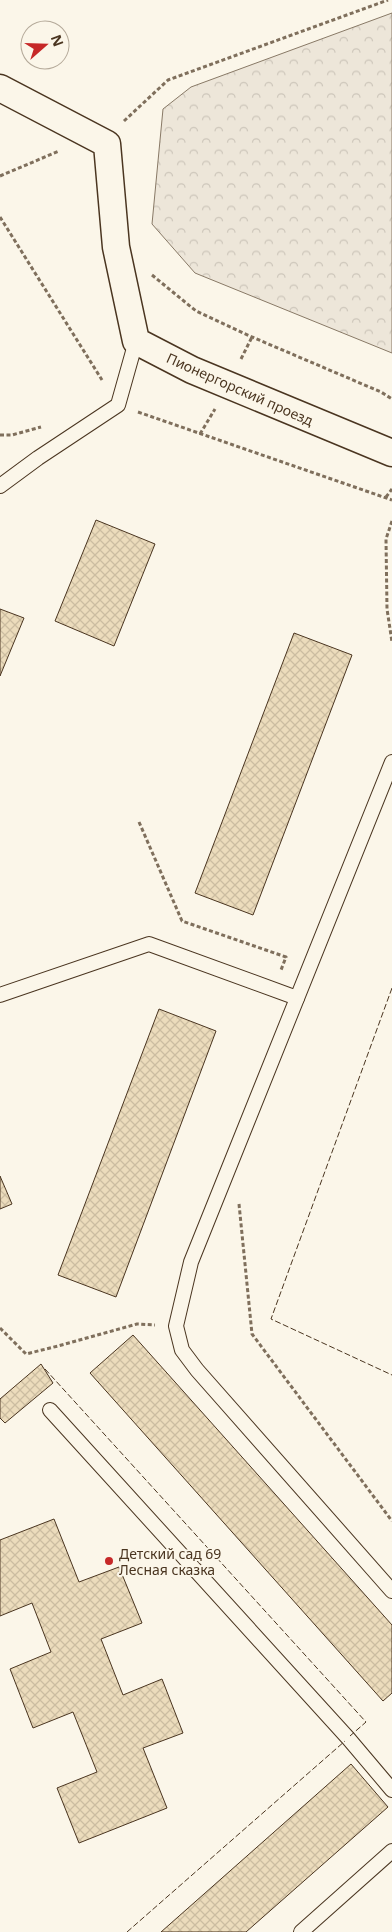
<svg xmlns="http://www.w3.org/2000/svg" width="392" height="1932" font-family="'Noto Sans',sans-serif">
<defs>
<pattern id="forest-crowns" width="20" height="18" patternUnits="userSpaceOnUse" patternTransform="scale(1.25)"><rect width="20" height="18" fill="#ede6d9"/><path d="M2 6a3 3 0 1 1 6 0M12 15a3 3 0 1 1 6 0" fill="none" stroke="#cdc6ba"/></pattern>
<pattern id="building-cross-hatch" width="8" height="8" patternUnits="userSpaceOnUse" patternTransform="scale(1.25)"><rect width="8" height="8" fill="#ecdcbc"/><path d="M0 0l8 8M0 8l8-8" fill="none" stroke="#ccbda1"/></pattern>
</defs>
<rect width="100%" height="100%" fill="#fbf6e9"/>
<polygon fill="url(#forest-crowns)" stroke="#887966" points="392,13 392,353 195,273 152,224 163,109 191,87"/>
<g fill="url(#building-cross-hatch)" stroke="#4a3520">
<polygon points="96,520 155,544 114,646 55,621"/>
<polygon points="0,609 24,618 0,676"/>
<polygon points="294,633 352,655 253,915 195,893"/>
<polygon points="159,1009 216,1031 116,1297 58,1275"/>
<polygon points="0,1176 12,1204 0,1209"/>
<polygon points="133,1335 392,1625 392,1693 383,1701 90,1373"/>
<polygon points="41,1364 53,1383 5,1423 0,1418 0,1399"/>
<polygon points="54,1519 79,1582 119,1567 142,1623 101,1639 123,1695 162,1679 183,1733 143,1748 167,1808 79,1843 57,1788 97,1772 73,1712 33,1728 10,1669 51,1652 32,1603 0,1616 0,1540"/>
<polygon points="351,1764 388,1807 246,1932 161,1932"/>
</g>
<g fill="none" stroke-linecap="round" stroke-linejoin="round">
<defs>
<g id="lane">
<polyline points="0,486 38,458 118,405 136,341"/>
<polyline points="392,762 191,1262 176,1326 182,1350 197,1370 392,1591"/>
<polyline points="0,995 149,944 297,998"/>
<polyline points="50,1410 348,1738 392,1790"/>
<polyline points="301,1932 392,1851"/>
</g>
<polyline id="street" points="0,88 107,144 116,247 136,341 192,370 392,453"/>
</defs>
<use href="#lane" stroke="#4a3520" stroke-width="16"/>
<use href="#street" stroke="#4a3520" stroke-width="29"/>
<g stroke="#7f6f5c" stroke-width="3" stroke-dasharray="4 2.5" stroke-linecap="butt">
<polyline points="124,121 168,80 388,0"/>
<polyline points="0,176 59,151"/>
<polyline points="0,217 102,380"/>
<polyline points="152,275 196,311 252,337 381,392 392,399"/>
<polyline points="241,359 252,337"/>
<polyline points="138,412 392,500"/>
<polyline points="200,434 215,409"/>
<polyline points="0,435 12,435 41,427"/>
<polyline points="386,497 392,489"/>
<polyline points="392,521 386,539 387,609 392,642"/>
<polyline points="139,822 182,921 286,957 281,970"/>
<polyline points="239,1204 252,1334 392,1521"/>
<polyline points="0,1328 26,1354 58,1346 137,1324 155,1325"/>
</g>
<use href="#lane" stroke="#fbf6e9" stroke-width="14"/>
<use href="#street" stroke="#fbf6e9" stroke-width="26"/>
<g stroke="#4a3520" stroke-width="1" stroke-dasharray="6 2.5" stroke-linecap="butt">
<polyline points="392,988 271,1319 392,1375"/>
<polyline points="45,1369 366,1722 350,1736"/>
<polyline points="127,1932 345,1741"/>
</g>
</g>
<circle fill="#c62828" stroke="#fbf6e9" stroke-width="2" cx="109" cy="1561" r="5"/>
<g text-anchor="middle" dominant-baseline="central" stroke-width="4" stroke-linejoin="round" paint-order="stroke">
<g font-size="14" fill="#4a3520" stroke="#fbf6e9">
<text transform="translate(240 389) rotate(24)">Пионергорский проезд</text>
</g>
<g font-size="14" fill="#4a3520" stroke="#fbf6e9" text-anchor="start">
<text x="119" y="1553">Детский сад 69<tspan x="119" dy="16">Лесная сказка</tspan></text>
</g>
</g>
<g transform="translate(45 45) rotate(70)"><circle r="24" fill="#fbf6e9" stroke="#b4a999"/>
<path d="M0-4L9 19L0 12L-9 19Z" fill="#c62828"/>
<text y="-8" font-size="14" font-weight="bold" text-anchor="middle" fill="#4a3520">N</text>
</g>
</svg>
